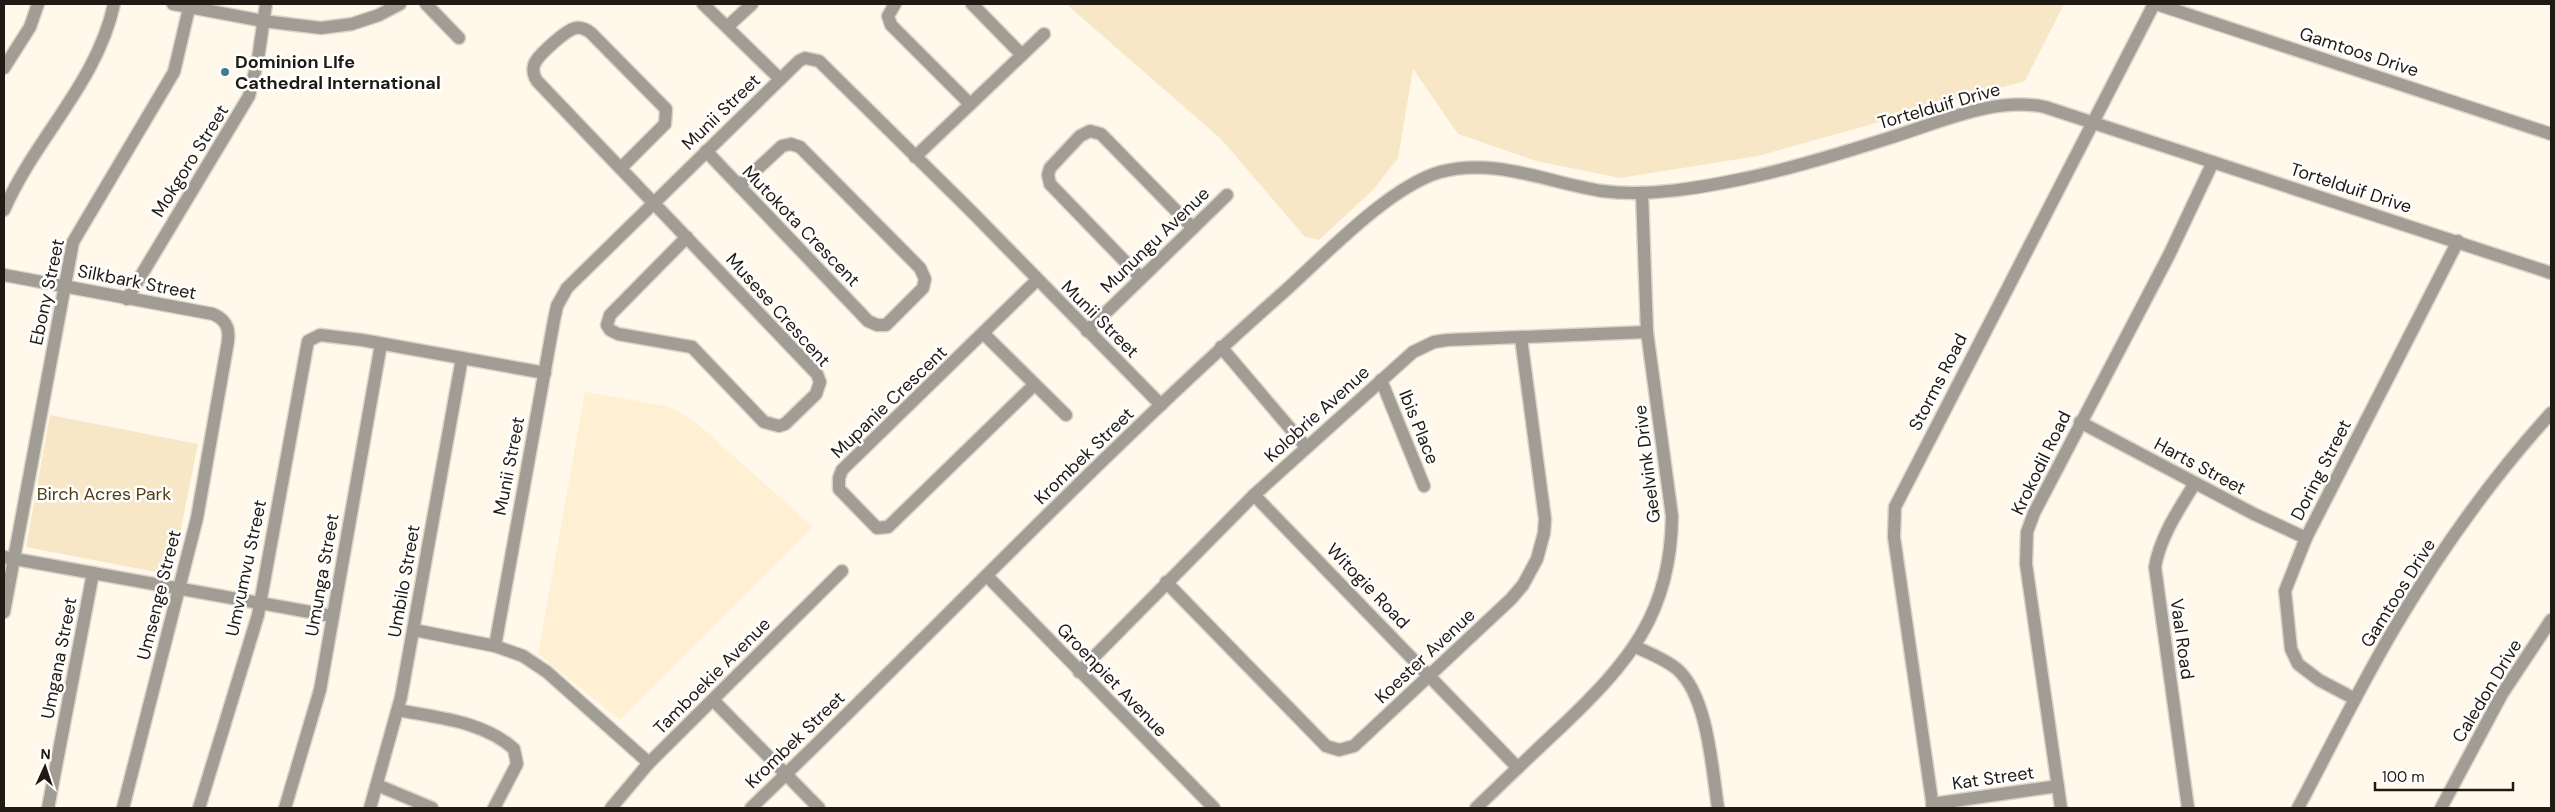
<svg xmlns="http://www.w3.org/2000/svg" width="2555" height="812" font-family="'DM Sans',sans-serif">
<rect width="100%" height="100%" fill="#fff8eb"/>
<polygon fill="#fff0d3" points="585,392 667,406 684,415 699,425 813,527 620,720 538,654"/>
<g fill="#f8e7c6">
<polygon points="1066,4 2064,4 2025,81 1758,156 1620,178 1536,161 1458,134 1413,69 1398,158 1373,190 1319,240 1305,237 1221,139"/>
<polygon points="50,415 198,444 173,568 166,574 26,547"/>
</g>
<g fill="none" stroke-linecap="round" stroke-linejoin="round">
<defs>
<g id="minor">
<polyline points="173,4 263,21 321,28 352,24 379,15 400,4"/>
<polyline points="426,4 459,38"/>
<polyline points="703,4 780,79"/>
<polyline points="895,4 888,16 891,25 970,104"/>
<polyline points="2156,4 2551,134"/>
<polyline points="727,27 752,4"/>
<polyline points="1022,55 1044,34"/>
<polyline points="4,68 30,27 38,4"/>
<polyline points="706,151 868,321 877,325 886,325 923,288 925,279 920,268 800,147 791,144 782,146 739,186"/>
<polyline points="915,157 1022,55 972,4"/>
<path d="M621,168L665,124L666,109L591,33C587,30 582,27 576,28C567,29 541,53 536,61C532,67 533,75 537,81L817,374L820,382L816,394L785,424L779,426L764,422L692,347L618,334L610,330L607,325L610,315L687,237"/>
<path d="M4,210C35,138 97,83 114,4"/>
<path d="M4,275L213,314C229,321 230,332 227,347L197,518L123,808"/>
<polyline points="1141,278 1050,184 1048,175 1050,168 1080,136 1090,131 1101,134 1193,228"/>
<polyline points="127,299 249,96 258,59 266,4"/>
<polyline points="1087,331 1227,195"/>
<polyline points="984,334 1066,415"/>
<polyline points="1221,347 1306,447"/>
<polyline points="1381,380 1424,486"/>
<polyline points="1034,385 888,527 877,528 839,489 839,478 842,470 1037,280"/>
<polyline points="2080,422 2254,514 2306,538"/>
<polyline points="1254,495 1518,768"/>
<polyline points="4,557 332,616"/>
<polyline points="987,576 1214,808"/>
<polyline points="1166,582 1326,746 1339,750 1354,746 1511,599 1523,585 1537,559 1544,533 1545,519 1521,338"/>
<polyline points="4,612 73,242 174,72 190,4"/>
<polyline points="414,630 495,646 523,656 547,672 649,763"/>
<polyline points="495,646 554,320 557,306 567,288 799,61 805,58 819,61 971,211 1161,405"/>
<path d="M1636,647C1649,653 1665,659 1677,669C1708,696 1712,769 1718,808"/>
<polyline points="1079,672 1254,495 1413,352 1434,342 1447,340 1647,332"/>
<polyline points="2355,699 2319,680 2298,664 2291,649 2285,591 2306,538 2458,241"/>
<polyline points="713,700 819,808"/>
<path d="M398,710C438,718 483,721 514,749L517,764L494,808"/>
<polyline points="377,785 432,808"/>
<polyline points="1932,804 2058,786"/>
<polyline points="48,808 93,573"/>
<polyline points="199,808 258,615 308,341 320,335 362,340 545,373"/>
<polyline points="285,808 320,690 381,344"/>
<polyline points="370,808 401,697 462,358"/>
<polyline points="611,808 649,763 842,571"/>
<path d="M751,808C930,636 1100,454 1286,290C1326,254 1389,187 1440,172C1495,157 1549,183 1602,191C1648,197 1698,188 1742,179C1791,169 1839,154 1886,139C1936,124 1993,96 2045,107L2551,273"/>
<path d="M1476,808C1504,781 1532,754 1561,727C1629,662 1671,614 1672,516L1647,332L1642,193"/>
<polyline points="1933,808 1894,537 1895,507 2154,4"/>
<polyline points="2061,808 2026,564 2027,532 2034,513 2169,255 2213,162"/>
<path d="M2188,808L2155,567C2160,537 2179,509 2195,483"/>
<path d="M2298,808C2330,748 2360,686 2395,627C2440,551 2492,478 2551,413"/>
<polyline points="2441,808 2502,694 2551,620"/>
</g>
</defs>
<use href="#minor" stroke="#dbd5c9" stroke-width="15"/>
<use href="#minor" stroke="#a19d94" stroke-width="12"/>
</g>
<circle fill="#3c7d8f" stroke="#fff" stroke-width="2" cx="225" cy="72" r="5"/>
<g text-anchor="middle" dominant-baseline="central" stroke-width="5" stroke-linejoin="round" paint-order="stroke">
<g font-size="18" fill="#1f1b14" stroke="#fff">
<text transform="translate(2359 52) rotate(18)">Gamtoos Drive</text>
<text transform="translate(1939 106) rotate(-16)">Tortelduif Drive</text>
<text transform="translate(721 112) rotate(-44)">Munii Street</text>
<text transform="translate(190 161) rotate(-58)">Mokgoro Street</text>
<text transform="translate(2351 188) rotate(18)">Tortelduif Drive</text>
<text transform="translate(801 226) rotate(46)">Mutokota Crescent</text>
<text transform="translate(1155 240) rotate(-44)">Munungu Avenue</text>
<text transform="translate(137 282) rotate(11)">Silkbark Street</text>
<text transform="translate(47 292) rotate(-78)">Ebony Street</text>
<text transform="translate(778 310) rotate(48)">Musese Crescent</text>
<text transform="translate(1100 319) rotate(45)">Munii Street</text>
<text transform="translate(1938 382) rotate(-63)">Storms Road</text>
<text transform="translate(889 402) rotate(-44)">Mupanie Crescent</text>
<text transform="translate(1317 414) rotate(-42)">Kolobrie Avenue</text>
<text transform="translate(1419 427) rotate(68)">Ibis Place</text>
<text transform="translate(1084 456) rotate(-44)">Krombek Street</text>
<text transform="translate(2041 463) rotate(-64)">Krokodil Road</text>
<text transform="translate(1647 464) rotate(-97)">Geelvink Drive</text>
<text transform="translate(509 466) rotate(-79)">Munii Street</text>
<text transform="translate(2200 466) rotate(28)">Harts Street</text>
<text transform="translate(2321 470) rotate(-63)">Doring Street</text>
<text transform="translate(246 568) rotate(-78)">Umvumvu Street</text>
<text transform="translate(322 575) rotate(-80)">Umunga Street</text>
<text transform="translate(404 581) rotate(-80)">Umbilo Street</text>
<text transform="translate(1368 586) rotate(46)">Witogie Road</text>
<text transform="translate(2398 593) rotate(-58)">Gamtoos Drive</text>
<text transform="translate(159 595) rotate(-76)">Umsenge Street</text>
<text transform="translate(2182 639) rotate(82)">Vaal Road</text>
<text transform="translate(1425 656) rotate(-43)">Koester Avenue</text>
<text transform="translate(59 658) rotate(-79)">Umgana Street</text>
<text transform="translate(712 676) rotate(-45)">Tamboekie Avenue</text>
<text transform="translate(1112 680) rotate(46)">Groenpiet Avenue</text>
<text transform="translate(2487 691) rotate(-59)">Caledon Drive</text>
<text transform="translate(795 740) rotate(-44)">Krombek Street</text>
<text transform="translate(1993 778) rotate(-8)">Kat Street</text>
</g>
<g font-size="18" font-weight="bold" fill="#1f1b14" stroke="#fff" text-anchor="start">
<text x="235" y="62">Dominion LIfe<tspan x="235" dy="21">Cathedral International</tspan></text>
</g>
<g font-size="18" fill="#503d13" stroke="#fff">
<text x="104" y="494">Birch Acres Park</text>
</g>
</g>
<rect width="2555" height="812" fill="none" stroke="#1f1b14" stroke-width="10"/>
<g transform="translate(45 767) rotate(3)" stroke="#ffffff" stroke-width="4" paint-order="stroke">
<path d="M0-4L9 19L0 12L-9 19Z" fill="#1f1b14"/>
<text y="-8" font-size="14" font-weight="bold" text-anchor="middle" fill="#1f1b14">N</text>
</g>
<path d="M2375 782v8h138v-8" fill="none" stroke="#1f1b14" stroke-width="2.5"/>
<text x="2382" y="782" font-size="15" fill="#1f1b14" stroke="#ffffff" stroke-width="4" paint-order="stroke">100 m</text>
</svg>
